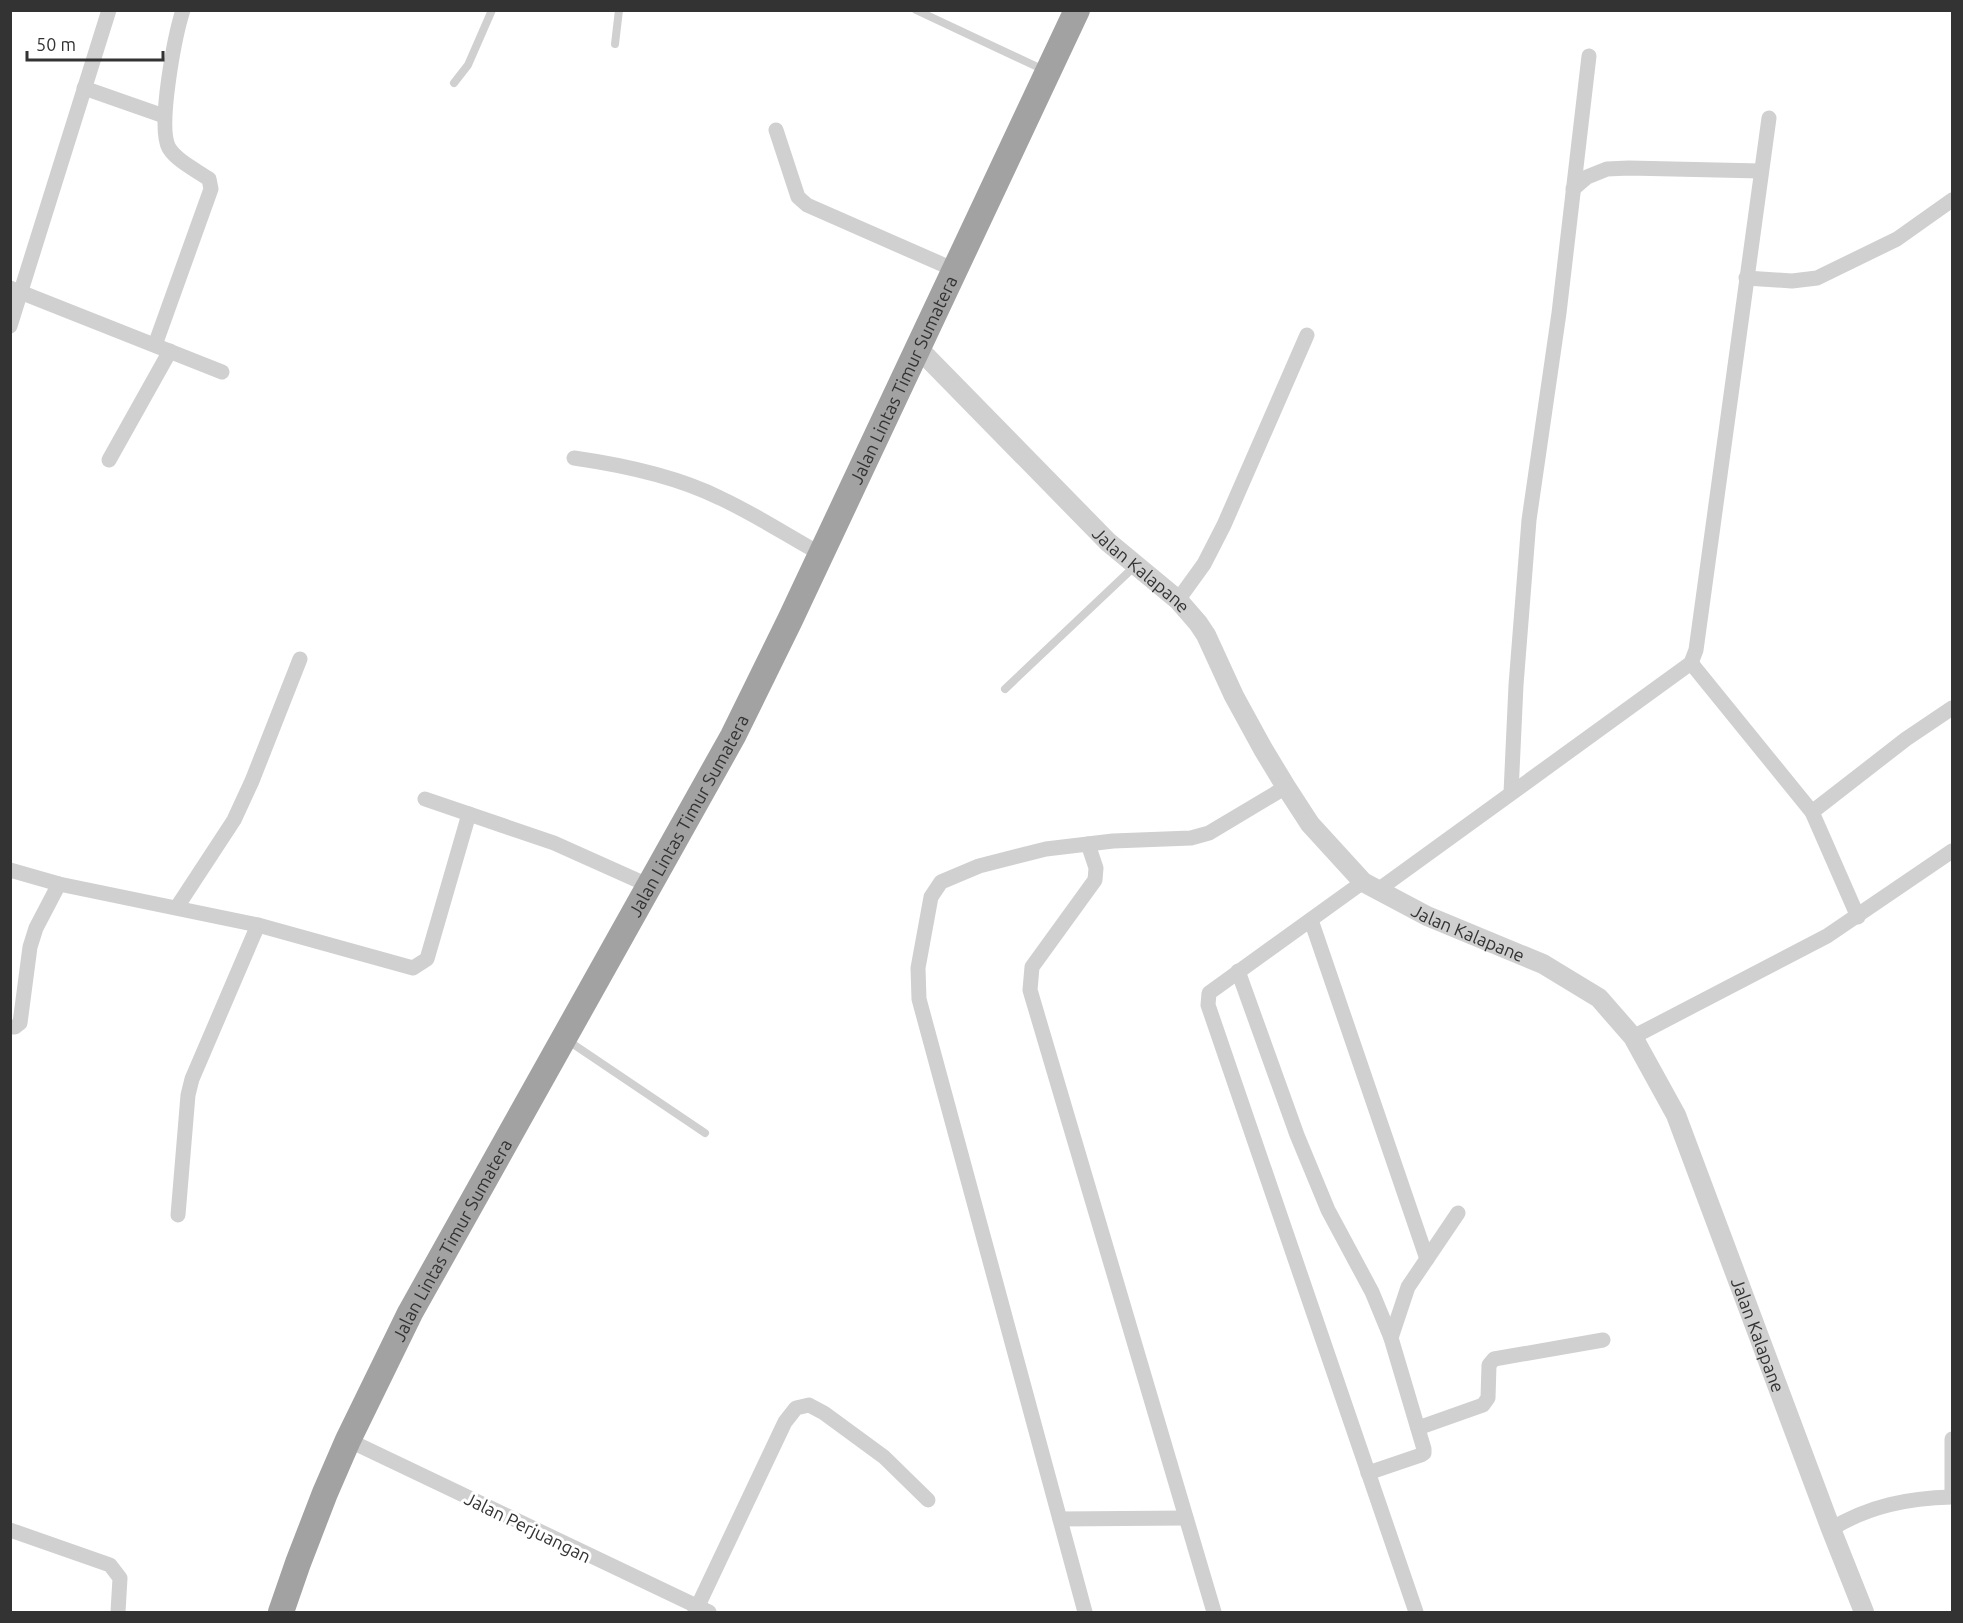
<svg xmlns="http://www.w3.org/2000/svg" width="1963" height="1623" font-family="Ubuntu,sans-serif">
<rect width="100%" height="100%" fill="#fff"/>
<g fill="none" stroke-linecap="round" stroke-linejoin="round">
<g stroke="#d0d0d0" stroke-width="8">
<polyline points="916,10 1044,70"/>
<polyline points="615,44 619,10"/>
<polyline points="454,83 468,65 492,10"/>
<polyline points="1005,689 1135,566"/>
<polyline points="567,1040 705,1133"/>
</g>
<g stroke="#d0d0d0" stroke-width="15">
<polyline points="84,88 164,116"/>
<polyline points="776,130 798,197 807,205 955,270"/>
<polyline points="1573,189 1587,177 1607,169 1629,168 1761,171"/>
<polyline points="1746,278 1792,281 1817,278 1897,239 1952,200"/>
<polyline points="10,288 222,372"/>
<polyline points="10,326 109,10"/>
<path d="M155,345L211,189L209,179C196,170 177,161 169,148C157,127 175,35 183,10"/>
<path d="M574,458C623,465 676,476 720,498C755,514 788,536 821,554"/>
<polyline points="109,460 170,351"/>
<polyline points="1178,600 1204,564 1224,525 1307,335"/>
<polyline points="1691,663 1812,812"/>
<polyline points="1511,793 1516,685 1529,520 1559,313 1589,56"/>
<polyline points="425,799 554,843 650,886"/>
<polyline points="1088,844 1096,868 1095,880 1032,967 1030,990 1214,1612"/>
<polyline points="10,870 59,884 258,925 413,968 427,959 469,814"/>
<polyline points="1363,882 1209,993 1208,1005 1416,1612"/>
<polyline points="1378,890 1691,663 1696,650 1769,118"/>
<polyline points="177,907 234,820 252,781 300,659"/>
<polyline points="1858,917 1812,812 1906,739 1952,708"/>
<polyline points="1311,920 1427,1259"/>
<polyline points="1238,971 1297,1135 1328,1210 1372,1292 1391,1338 1424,1449 1424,1453 1421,1455 1368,1473"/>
<polyline points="10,1027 15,1027 20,1023 30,947 36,928 59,884"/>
<polyline points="1633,1037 1827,936 1952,851"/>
<polyline points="178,1215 188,1095 192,1079 258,925"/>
<polyline points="1391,1338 1408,1287 1458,1213"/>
<polyline points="1418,1428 1483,1405 1488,1398 1489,1365 1494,1359 1603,1340"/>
<polyline points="1952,1439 1952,1492"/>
<polyline points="348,1440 709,1612"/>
<polyline points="1060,1519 1186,1518"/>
<path d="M1831,1529C1869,1506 1908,1498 1952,1497"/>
<polyline points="10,1530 110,1565 120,1578 118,1612"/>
<polyline points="695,1612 785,1422 796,1408 809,1405 824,1413 884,1457 928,1500"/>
<polyline points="1085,1612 919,999 918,968 931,897 941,882 979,866 1046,849 1113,841 1191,838 1209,833 1286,787"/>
</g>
<path stroke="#d0d0d0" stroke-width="20" id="s1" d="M918,348L1108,542L1178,600L1198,623L1206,635L1234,696L1263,749L1286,787L1310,824L1363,882L1427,916L1543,964L1599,998L1633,1037L1676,1115L1831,1529L1864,1612"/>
<path stroke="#a2a2a2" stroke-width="26" id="s2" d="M281,1612L298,1563L325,1493L348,1440L410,1313L733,736L790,620L1077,10"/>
</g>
<g text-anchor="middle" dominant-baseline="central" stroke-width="6" stroke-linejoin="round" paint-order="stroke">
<g font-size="18" fill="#333" stroke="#fff">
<text stroke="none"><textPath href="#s2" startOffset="1382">Jalan Lintas Timur Sumatera</textPath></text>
<text stroke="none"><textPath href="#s1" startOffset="315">Jalan Kalapane</textPath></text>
<text stroke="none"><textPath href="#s2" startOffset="896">Jalan Lintas Timur Sumatera</textPath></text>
<text stroke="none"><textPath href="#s1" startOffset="819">Jalan Kalapane</textPath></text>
<text stroke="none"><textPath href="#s2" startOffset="410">Jalan Lintas Timur Sumatera</textPath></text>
<text stroke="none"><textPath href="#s1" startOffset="1341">Jalan Kalapane</textPath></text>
<text transform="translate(528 1527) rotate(26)">Jalan Perjuangan</text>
</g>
</g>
<rect width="1963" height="1623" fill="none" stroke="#333333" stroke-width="24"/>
<path d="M27 51v9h136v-9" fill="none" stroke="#333333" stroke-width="3"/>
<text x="36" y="51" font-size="18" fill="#333333" stroke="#ffffff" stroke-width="4.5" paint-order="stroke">50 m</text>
</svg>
